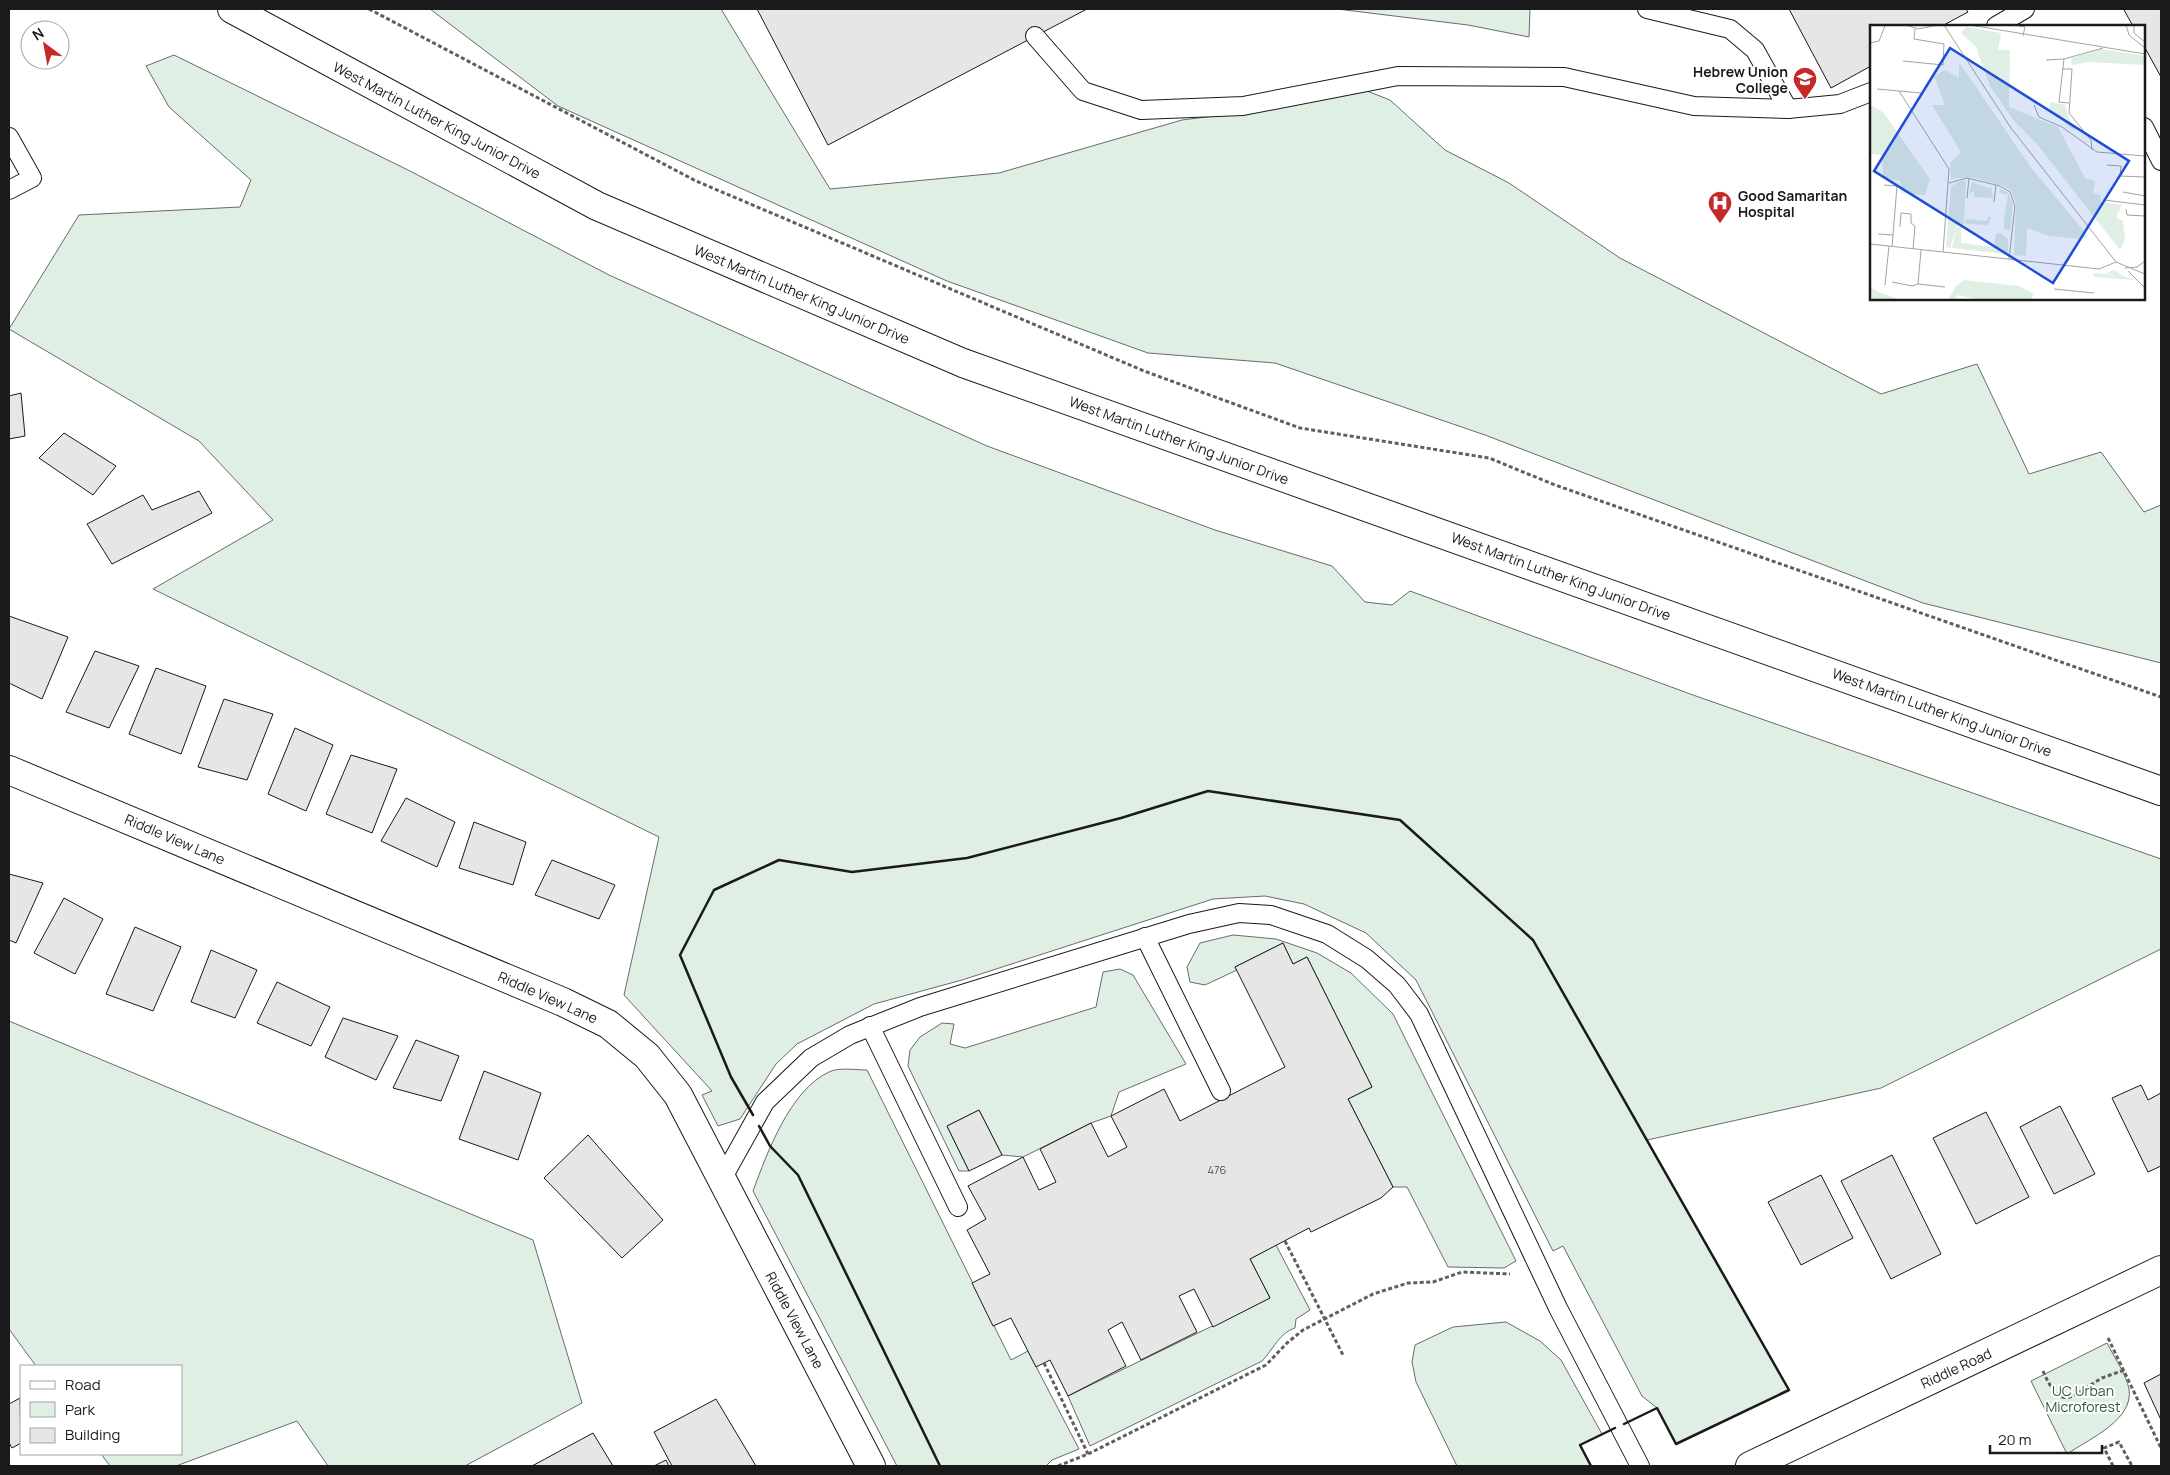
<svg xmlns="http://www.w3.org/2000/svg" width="2170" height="1475" font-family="Manrope,sans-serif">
<rect width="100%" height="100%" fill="#fff"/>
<g fill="#e0efe3" stroke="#6a6a6a">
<polygon points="430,9 721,9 830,189 999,173 1182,120 1278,108 1367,91 1390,100 1445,150 1509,183 1620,258 1881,394 1977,364 2029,474 2101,452 2144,512 2161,505 2161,663 1923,603 1485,435 1275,363 1148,353 947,281 558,106"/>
<polygon points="1337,9 1530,9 1529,37 1468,25"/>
<polygon points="174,55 410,171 609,275 987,446 1215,530 1332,566 1365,602 1392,605 1410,591 1693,695 2161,859 2161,949 1881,1088 1647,1140 1789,1390 1676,1444 1657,1408 1642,1396 1563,1246 1553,1251 1416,980 1366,933 1304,904 1265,896 1213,899 962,980 874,1004 797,1044 776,1064 740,1119 718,1126 702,1095 712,1091 624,995 659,837 153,589 273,520 199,441 9,329 79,215 240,207 251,180 169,107 146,66"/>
<polygon points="1233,935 1276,939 1317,953 1351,973 1393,1014 1516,1261 1504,1268 1448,1267 1407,1187 1393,1187 1348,1099 1372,1087 1307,957 1293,964 1283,943 1235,967 1237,970 1205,985 1190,982 1187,967 1200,943"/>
<polygon points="1120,969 1133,975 1186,1064 1119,1092 1111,1116 1091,1123 1023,1157 1002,1155 979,1110 947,1126 969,1171 959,1171 908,1066 910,1050 920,1037 942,1023 954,1024 950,1044 965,1048 1096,1007 1103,972"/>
<polygon points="9,1021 533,1240 582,1403 465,1466 328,1466 297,1421 176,1466 110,1466 101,1454 181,1454 181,1366 36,1366 9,1329"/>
<path d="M867,1070L1011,1360L1028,1351L1079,1449L1052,1460L1046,1466H897L753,1191C767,1153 790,1090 829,1072C838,1067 857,1070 867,1070Z"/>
<path d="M1276,1245L1310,1310L1296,1319L1295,1328C1279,1333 1273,1350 1262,1361L1090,1446L1068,1396L1270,1298L1250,1259Z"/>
<polygon points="1506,1322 1540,1341 1561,1360 1602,1434 1580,1445 1591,1466 1457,1466 1416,1382 1412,1362 1415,1345 1453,1327"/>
<path d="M2107,1343C2114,1357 2126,1374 2129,1389C2134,1420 2089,1439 2067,1454L2031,1381Z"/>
</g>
<g fill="#e6e6e6" stroke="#1a1a1a">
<polygon points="757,9 1087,9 828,145"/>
<polygon points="1789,9 1966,9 1968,12 1942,26 1871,26 1871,66 1831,88"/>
<polygon points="2126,9 2161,9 2161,77 2144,46 2144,26 2133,26 2124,10"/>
<polygon points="21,393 25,436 9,439 9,396"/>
<polygon points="64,433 116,466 93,495 39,458"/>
<polygon points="199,491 212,513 112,564 87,524 143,495 152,510"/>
<polygon points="9,616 68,637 42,699 9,683"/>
<polygon points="95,651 139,666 109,728 66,712"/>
<polygon points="156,668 206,686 181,754 129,734"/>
<polygon points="224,699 273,714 247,780 198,767"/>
<polygon points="295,728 333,745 306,811 268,794"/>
<polygon points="351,755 397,769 372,833 326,814"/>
<polygon points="406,798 455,822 437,867 381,841"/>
<polygon points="474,822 526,842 513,885 459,868"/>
<polygon points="552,860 615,885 599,919 535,895"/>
<polygon points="9,874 43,883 16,943 9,940"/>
<polygon points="64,898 103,919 75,974 34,953"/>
<polygon points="135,927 181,947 153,1011 106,994"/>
<polygon points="1283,943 1293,964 1307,957 1372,1087 1348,1099 1393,1187 1381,1198 1311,1232 1309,1228 1250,1259 1270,1298 1213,1327 1194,1289 1179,1296 1197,1332 1141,1360 1122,1322 1108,1330 1126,1366 1068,1396 1050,1360 1036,1367 1011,1318 993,1326 972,1283 990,1274 967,1230 986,1219 968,1186 1023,1157 1039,1190 1056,1182 1040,1149 1091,1123 1108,1157 1127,1147 1111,1116 1164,1089 1180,1121 1285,1067 1235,967"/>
<polygon points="211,950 257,970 235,1018 191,1002"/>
<polygon points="277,982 330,1007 311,1046 257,1023"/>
<polygon points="343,1018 398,1036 376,1080 325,1057"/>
<polygon points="416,1040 459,1056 441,1101 393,1088"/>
<polygon points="484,1071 541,1093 518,1160 459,1139"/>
<polygon points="2141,1085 2148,1100 2161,1093 2161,1166 2148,1172 2112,1098"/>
<polygon points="2060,1106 2095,1174 2054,1194 2020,1127"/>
<polygon points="979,1110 1002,1155 969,1171 947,1126"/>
<polygon points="1986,1112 2029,1197 1976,1224 1933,1138"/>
<polygon points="588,1135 663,1220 622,1258 544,1178"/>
<polygon points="1892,1155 1941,1254 1891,1279 1841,1181"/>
<polygon points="1821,1175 1853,1238 1801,1265 1768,1202"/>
<polygon points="2161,1374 2161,1420 2144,1383"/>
<polygon points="20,1398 21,1443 12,1448 9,1443 9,1404"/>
<polygon points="716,1399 756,1466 672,1466 654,1432"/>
<polygon points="593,1433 613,1466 532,1466"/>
<polygon points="666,1460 669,1466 654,1466"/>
</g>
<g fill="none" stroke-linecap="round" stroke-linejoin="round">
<defs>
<g id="service">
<polyline points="1647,9 1730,29 1755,50 1788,109"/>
<polyline points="1996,26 2025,9"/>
<polyline points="1035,36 1083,91 1141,110 1243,106 1398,76 1564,77 1694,106 1788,109 1840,104 1871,92"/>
<polyline points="2144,127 2161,161"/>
<polyline points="9,137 32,178 9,190"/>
<polyline points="1145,937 1221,1091"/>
<polyline points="870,1026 958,1207"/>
<polyline points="722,1179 765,1102 811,1058 850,1035 920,1007 1189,924 1239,913 1271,915 1327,934 1367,959 1397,985 1419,1014 1558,1308 1640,1466"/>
</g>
<g id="minor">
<polyline points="9,770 563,1002 608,1024 647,1056 678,1095 871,1466"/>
<polyline points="1750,1466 2161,1270"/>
</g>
<polyline id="primary" points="232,9 597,206 963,363 2161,791"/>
</defs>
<use href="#service" stroke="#1a1a1a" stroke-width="20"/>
<use href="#minor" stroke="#1a1a1a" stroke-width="30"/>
<use href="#primary" stroke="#1a1a1a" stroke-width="30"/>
<g stroke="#5f5f5f" stroke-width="3" stroke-dasharray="4 2.5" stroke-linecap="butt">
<polyline points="369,9 696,181 1144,371 1300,428 1489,458 1555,485 2161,697"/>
<polyline points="1285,1241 1343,1355"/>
<polyline points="2108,1338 2161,1448"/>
<polyline points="1044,1363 1088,1454"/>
<path d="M2043,1371C2062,1415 2072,1395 2102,1378C2109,1375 2117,1373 2124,1370"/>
<polyline points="1058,1466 1088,1454 1266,1365 1287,1343 1303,1330 1373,1294 1408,1283 1433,1282 1462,1272 1510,1274"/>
<polyline points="2113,1466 2104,1448 2119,1442 2132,1466"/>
</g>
<use href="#service" stroke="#fff" stroke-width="18"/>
<use href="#minor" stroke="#fff" stroke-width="28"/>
<use href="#primary" stroke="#fff" stroke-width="28"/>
<g stroke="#1a1a1a" stroke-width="2.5">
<polyline points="753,1115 731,1077 680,955 714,890 779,860 852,872 967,858 1121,818 1208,791 1400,820 1533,940 1789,1390 1676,1444 1657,1408 1624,1424"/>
<polyline points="759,1126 770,1146 798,1175 940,1466"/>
<polyline points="1591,1466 1580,1445 1615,1428"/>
</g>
</g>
<defs>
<symbol id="university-pin" viewBox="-11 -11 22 30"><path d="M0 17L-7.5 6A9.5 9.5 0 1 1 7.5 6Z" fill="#c62828" stroke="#fff"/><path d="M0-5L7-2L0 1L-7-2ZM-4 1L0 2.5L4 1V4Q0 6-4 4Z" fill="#fff"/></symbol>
<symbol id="hospital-pin" viewBox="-11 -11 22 30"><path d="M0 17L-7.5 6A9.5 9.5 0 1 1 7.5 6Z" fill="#c62828" stroke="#fff"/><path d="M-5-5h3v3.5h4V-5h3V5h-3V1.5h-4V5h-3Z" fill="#fff"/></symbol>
</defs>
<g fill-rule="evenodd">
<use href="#university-pin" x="1791" y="65" width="28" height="38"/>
<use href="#hospital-pin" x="1706" y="189" width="28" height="38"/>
</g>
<g text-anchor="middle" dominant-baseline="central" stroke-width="4" stroke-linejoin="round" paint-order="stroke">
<g font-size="11" fill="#4d4d4d">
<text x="1217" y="1169">476</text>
</g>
<g font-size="14" font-weight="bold" fill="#1a1a1a" stroke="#fff" text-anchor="end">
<text x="1788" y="71">Hebrew Union<tspan x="1788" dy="16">College</tspan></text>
<text x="1738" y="195" text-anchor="start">Good Samaritan<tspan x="1738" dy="16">Hospital</tspan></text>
</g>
<g font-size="14" fill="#1a1a1a" stroke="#fff">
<text transform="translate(437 120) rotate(28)">West Martin Luther King Junior Drive</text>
<text transform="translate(802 294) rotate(23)">West Martin Luther King Junior Drive</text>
<text transform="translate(1179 440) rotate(20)">West Martin Luther King Junior Drive</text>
<text transform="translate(1561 576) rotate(20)">West Martin Luther King Junior Drive</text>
<text transform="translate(1942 712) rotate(20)">West Martin Luther King Junior Drive</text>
<text transform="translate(175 839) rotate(23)">Riddle View Lane</text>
<text transform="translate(548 997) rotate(24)">Riddle View Lane</text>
<text transform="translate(795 1320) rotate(62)">Riddle View Lane</text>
<text transform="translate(1956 1368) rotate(-25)">Riddle Road</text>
</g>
<g font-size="14" fill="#2b5a34" stroke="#fff">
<text x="2083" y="1390">UC Urban<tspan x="2083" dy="16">Microforest</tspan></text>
</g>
</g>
<g transform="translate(1870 25)">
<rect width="275" height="275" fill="#fff"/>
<path d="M96,2L131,8L128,25H140L139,82L188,102L215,153L225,156L223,168L230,170L231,177L252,180L247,190V194L253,195L255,215L250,225L167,119L144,96L120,61L106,22L91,8ZM231,24L275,31V40L219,37L202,40L201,33ZM89,37L162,144L218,211L212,214L179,211L157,203L156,231L144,230L146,178L141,166L134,161L100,152L81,154L80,138L91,127L62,80H75L64,51L75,45L89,53ZM180,77L195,80L200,96L206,103L204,106L179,84ZM0,80L13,87L60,154L55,170L31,168V156L13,153L12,130L0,129ZM93,155L96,157L94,199L87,201L80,223L76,222L81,161ZM102,157L118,163L122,162L123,173L105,172L103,166L99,170ZM130,164L137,167L139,170L143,179L140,206L134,203V194L138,170L129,167ZM118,192H121L118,200L95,199L96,194L117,196ZM91,200V218L124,222L126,209L131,208L138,214V225L136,229L82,223L86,204ZM245,245L253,251L264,255L225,252L223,248L247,250L235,248ZM94,255L149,261L164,269L160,275H113L87,270L86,275H78L86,261ZM0,262L9,267L30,275H3Z" fill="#e0efe3"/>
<path fill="none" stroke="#a3a3a3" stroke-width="1" d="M36,0L48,4L68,0M74,0L141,103L246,237L275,249M100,0L275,29M256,0L259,10L275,23M264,0V8L275,17M149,1L155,2L153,11M0,18L9,16L15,1M176,35L194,34M33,36L73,40L74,19L44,14L45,4M192,44H202L199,88L221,115L222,125M7,64L51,68M29,66L79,144L73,227M199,78L189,77L194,34L233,23M164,80L169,92L192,102L227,127L275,131M237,140L251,141L250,151L275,152M79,158L97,153L130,161L140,167L145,181L139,234M14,160L27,161L22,222M253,167L275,171M97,173L99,153M234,175L275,180M124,177L126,160M256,184L257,190L275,191M30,202L31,188L41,189V198L45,201L43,224M8,209L23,210M0,219L229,244L246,237M51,225L48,259L75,262M255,243L267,242L275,236M258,246L275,263M22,257L42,261L48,259M15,260L19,221M184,264L224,268"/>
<path fill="#1d4ed8" fill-opacity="0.15" stroke="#1d4ed8" stroke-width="2.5" d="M80,23L259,136L183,258L4,146Z"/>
<rect width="275" height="275" fill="none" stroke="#1a1a1a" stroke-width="2.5"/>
</g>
<rect width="2170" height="1475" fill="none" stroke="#1a1a1a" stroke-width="20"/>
<rect x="20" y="1365" width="162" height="90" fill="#ffffff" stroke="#a3a3a3"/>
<rect x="30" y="1381" width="25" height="8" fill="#ffffff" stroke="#a3a3a3"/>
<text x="65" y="1390" font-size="15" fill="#1a1a1a">Road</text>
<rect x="30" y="1402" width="25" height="15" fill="#e0efe3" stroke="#a3a3a3"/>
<text x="65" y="1415" font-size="15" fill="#1a1a1a">Park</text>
<rect x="30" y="1428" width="25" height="15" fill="#e6e6e6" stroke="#a3a3a3"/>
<text x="65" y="1440" font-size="15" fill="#1a1a1a">Building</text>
<g transform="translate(45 45) rotate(328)"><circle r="24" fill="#ffffff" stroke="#a3a3a3"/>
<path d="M0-4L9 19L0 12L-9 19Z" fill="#c62828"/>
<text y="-8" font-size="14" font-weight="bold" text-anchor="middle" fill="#1a1a1a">N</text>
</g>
<path d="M1990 1445v8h112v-8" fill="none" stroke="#1a1a1a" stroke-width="2.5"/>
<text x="1998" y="1445" font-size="15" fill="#1a1a1a" stroke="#ffffff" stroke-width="4" paint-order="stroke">20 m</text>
</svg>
